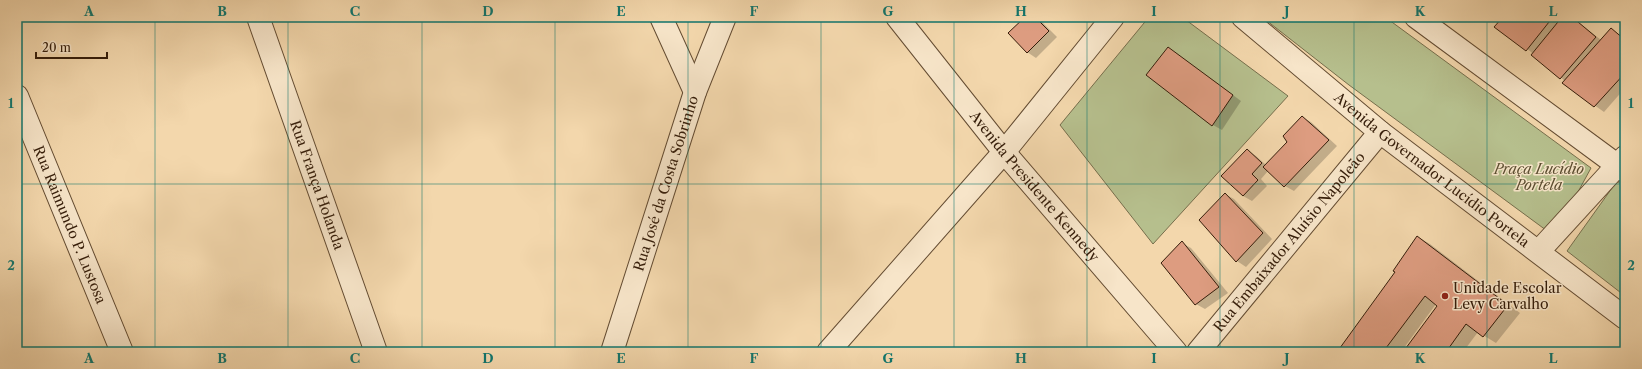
<svg xmlns="http://www.w3.org/2000/svg" width="1642" height="369" font-family="'Libre Caslon Text',serif">
<rect width="100%" height="100%" fill="#f3d7ac"/>
<filter id="stains"><feTurbulence type="fractalNoise" baseFrequency=".005" numOctaves="4"/><feColorMatrix values="0 0 0 0 .2 0 0 0 0 .09 0 0 0 0 .02 0 0 0 .5 -.17"/></filter>
<radialGradient id="worn" r=".72"><stop offset=".6" stop-color="#630" stop-opacity="0"/><stop offset="1" stop-color="#630" stop-opacity=".3"/></radialGradient>
<g fill="#b6bf8d" stroke="#766e4c">
<polygon points="1149,17 1182,17 1288,96 1153,244 1060,125"/>
<polygon points="1262,17 1385,17 1591,168 1554,236 1349,85"/>
<polygon points="1617,181 1625,187 1625,296 1567,251"/>
</g>
<g fill="#0003">
<polygon points="1027,17 1036,17 1039,19 1057,37 1036,58 1027,52"/>
<polygon points="1490,17 1572,17 1601,40 1611,29 1625,38 1625,88 1604,112 1563,83 1565,81"/>
<polygon points="1177,54 1241,101 1222,130 1213,125 1148,75"/>
<polygon points="1302,117 1311,122 1337,146 1294,191 1285,186 1268,171 1261,179 1267,186 1252,201 1243,196 1247,150 1256,156 1266,165 1288,142"/>
<polygon points="1225,194 1234,199 1272,239 1246,267 1237,261 1200,220"/>
<polygon points="1418,237 1430,244 1520,313 1496,343 1478,332 1463,352 1404,352 1439,306 1436,304 1401,352 1338,352 1397,272"/>
<polygon points="1182,243 1191,248 1228,293 1205,309 1196,304"/>
</g>
<g fill="#dd9c80" stroke="#351d0a">
<polygon points="1025,17 1035,17 1049,31 1027,53 1008,33"/>
<polygon points="1503,17 1553,17 1526,51 1494,27"/>
<polygon points="1562,17 1572,17 1596,37 1560,79 1531,55"/>
<polygon points="1611,28 1625,40 1625,49 1622,52 1625,54 1625,73 1594,107 1562,83"/>
<polygon points="1168,47 1233,95 1212,126 1146,75"/>
<polygon points="1302,116 1329,140 1284,187 1263,167 1287,142 1283,136"/>
<polygon points="1247,149 1262,163 1252,174 1258,180 1243,196 1221,176"/>
<polygon points="1225,193 1263,233 1236,262 1199,220"/>
<polygon points="1417,236 1508,305 1483,337 1466,324 1446,352 1403,352 1437,306 1425,296 1383,352 1337,352 1395,272 1393,271"/>
<polygon points="1182,241 1219,287 1195,305 1161,263"/>
</g>
<g fill="none" stroke-linecap="round" stroke-linejoin="round">
<defs>
<g id="minor">
<path id="s1" d="M258,17L376,352"/>
<polyline points="661,17 695,92"/>
<path id="s2" d="M897,17L1004,152L1176,352"/>
<path id="s3" d="M1243,17L1380,132L1625,318"/>
<polyline points="1416,17 1625,171"/>
<path id="s4" d="M17,96L122,352"/>
<polyline points="1539,251 1625,157"/>
<path id="s5" d="M612,352L695,92L725,17"/>
<polyline points="828,352 1004,152 1113,17"/>
<path id="s6" d="M1198,352L1380,132"/>
</g>
</defs>
<use href="#minor" stroke="#644c32" stroke-width="24"/>
<use href="#minor" stroke="#f7e5c9" stroke-width="22"/>
</g>
<path fill="none" stroke="#0f766e" stroke-width="1" stroke-opacity="0.55" d="M155,17V352M288,17V352M422,17V352M555,17V352M688,17V352M821,17V352M954,17V352M1087,17V352M1220,17V352M1354,17V352M1487,17V352M17,184H1625"/>
<circle fill="#8f2418" stroke="#f7e5c9" stroke-width="1.5" cx="1445" cy="296" r="4"/>
<g text-anchor="middle" dominant-baseline="central" stroke-width="3" stroke-linejoin="round" paint-order="stroke">
<g font-size="14" fill="#351d0a" stroke="#f7e5c9">
<text stroke="none"><textPath href="#s3" startOffset="243">Avenida Governador Lucídio Portela</textPath></text>
<text stroke="none"><textPath href="#s1" startOffset="178">Rua França Holanda</textPath></text>
<text stroke="none"><textPath href="#s5" startOffset="177">Rua José da Costa Sobrinho</textPath></text>
<text stroke="none"><textPath href="#s2" startOffset="218">Avenida Presidente Kennedy</textPath></text>
<text stroke="none"><textPath href="#s4" startOffset="139">Rua Raimundo P. Lustosa</textPath></text>
<text stroke="none"><textPath href="#s6" startOffset="143">Rua Embaixador Aluísio Napoleão</textPath></text>
</g>
<g font-size="14" font-style="italic" fill="#5c4e31" stroke="#f7e5c9">
<text x="1539" y="169">Praça Lucídio<tspan x="1539" dy="16">Portela</tspan></text>
</g>
<g font-size="14" fill="#351d0a" stroke="#f7e5c9" text-anchor="start">
<text x="1453" y="288">Unidade Escolar<tspan x="1453" dy="16">Levy Carvalho</tspan></text>
</g>
</g>
<rect width="1642" height="369" fill="none" stroke="#f3d7ac" stroke-width="44"/>
<path d="M36 52v6h71v-6" fill="none" stroke="#351d0a" stroke-width="2"/>
<text x="42" y="52" font-size="12" fill="#351d0a" stroke="#f7e5c9" stroke-width="3" paint-order="stroke">20 m</text>
<rect x="22" y="22" width="1598" height="325" fill="none" stroke="#0f766e" stroke-width="1.5"/>
<g font-size="13" text-anchor="middle" font-weight="bold" fill="#0f766e">
<text x="89" y="16">A</text>
<text x="222" y="16">B</text>
<text x="355" y="16">C</text>
<text x="488" y="16">D</text>
<text x="621" y="16">E</text>
<text x="754" y="16">F</text>
<text x="888" y="16">G</text>
<text x="1021" y="16">H</text>
<text x="1154" y="16">I</text>
<text x="1287" y="16">J</text>
<text x="1420" y="16">K</text>
<text x="1553" y="16">L</text>
<text x="11" y="108">1</text>
<text x="1631" y="108">1</text>
<text x="11" y="270">2</text>
<text x="1631" y="270">2</text>
<text x="89" y="363">A</text>
<text x="222" y="363">B</text>
<text x="355" y="363">C</text>
<text x="488" y="363">D</text>
<text x="621" y="363">E</text>
<text x="754" y="363">F</text>
<text x="888" y="363">G</text>
<text x="1021" y="363">H</text>
<text x="1154" y="363">I</text>
<text x="1287" y="363">J</text>
<text x="1420" y="363">K</text>
<text x="1553" y="363">L</text>
</g>
<rect width="100%" height="100%" filter="url(#stains)"/>
<rect width="100%" height="100%" fill="url(#worn)"/>
</svg>
